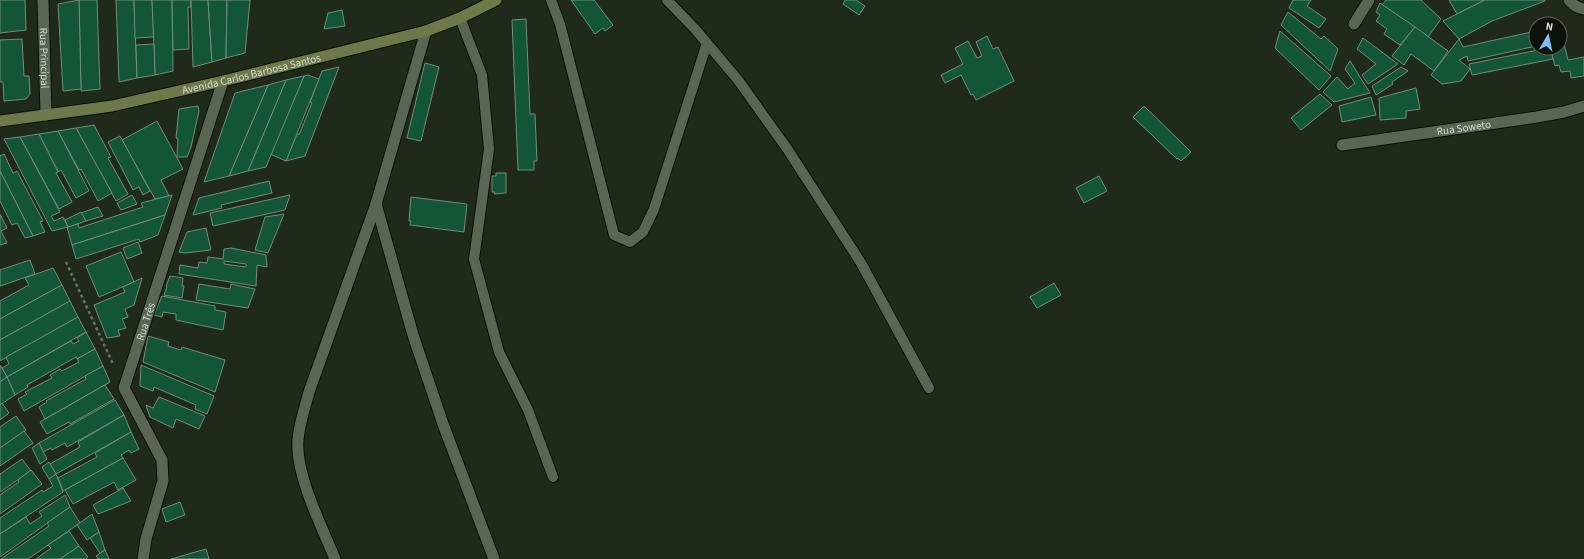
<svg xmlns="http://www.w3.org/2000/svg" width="1584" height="559" font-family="'Source Sans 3',sans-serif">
<rect width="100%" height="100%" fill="#1f2a1a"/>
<g fill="#125637" stroke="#748b7d" fill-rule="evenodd">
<polygon points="0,0 25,0 26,30 0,33"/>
<polygon points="79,0 97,0 100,89 81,91"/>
<polygon points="79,0 81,89 63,91 58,4"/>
<polygon points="116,0 134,0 137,78 119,82"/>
<polygon points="134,0 152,0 154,37 135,38"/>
<polygon points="152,0 172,0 173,71 155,75"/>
<polygon points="172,0 191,0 191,7 188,7 189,49 173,50"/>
<polygon points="191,0 208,0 212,62 193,67"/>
<polygon points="208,0 227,0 226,58 212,62"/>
<polygon points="227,0 250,0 245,53 226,58"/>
<polygon points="571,0 594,0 613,25 605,31 603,28 595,34"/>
<polygon points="845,0 856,0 865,6 859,15 843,4"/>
<polygon points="1293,0 1311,0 1307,6 1326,19 1319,28 1289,8"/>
<polygon points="1386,0 1421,0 1441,19 1428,37 1382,5"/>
<polygon points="1449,0 1485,0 1457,14"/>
<polygon points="1485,0 1545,0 1545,1 1492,21 1459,39 1443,21"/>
<polygon points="1380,3 1415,27 1400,45 1384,34 1387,29 1376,21 1380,15 1376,12"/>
<polygon points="342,10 345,26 324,29 328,13"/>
<polygon points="1288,12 1321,39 1324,36 1338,49 1330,71 1281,25"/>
<polygon points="526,19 530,114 535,114 537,161 534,161 534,170 518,170 512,20"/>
<polygon points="1415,27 1448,51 1434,71 1411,54 1404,65 1392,56"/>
<polygon points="1280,31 1331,76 1319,90 1275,48"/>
<polygon points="1536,31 1536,46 1468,61 1467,56 1459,60 1470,69 1461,81 1442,84 1431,75 1459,39 1463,47"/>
<polygon points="987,36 993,49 998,47 1014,81 976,100 973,94 971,95 961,75 945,83 941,75 963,64 955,48 968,41 977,58 982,56 976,42"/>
<polygon points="1363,38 1398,64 1368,84 1362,75 1376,64 1357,49"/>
<polygon points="22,39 24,76 29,76 30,94 26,99 4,101 3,82 0,82 0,40"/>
<polygon points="154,44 155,75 137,78 136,45"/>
<polygon points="1564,44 1568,60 1584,57 1584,76 1571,78 1570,71 1561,72 1559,65 1555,66 1550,48 1560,48 1560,45"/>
<polygon points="1548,48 1550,48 1553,59 1472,75 1469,64"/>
<polygon points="1350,61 1370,93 1334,102 1323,92 1337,77 1348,89 1355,83 1345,69"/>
<polygon points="425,63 439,67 421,141 407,138"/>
<polygon points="339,67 305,156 286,161 297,133 299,135 312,103 310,102 322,71"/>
<polygon points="1401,67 1408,71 1392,82 1393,84 1376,95 1372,86"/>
<polygon points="308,75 319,79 286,161 270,154 304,76"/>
<polygon points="304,76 266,167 248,171 286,80"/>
<polygon points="286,80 248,171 229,176 268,85"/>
<polygon points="268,85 229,176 204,182 235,93"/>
<polygon points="1416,88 1420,109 1406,111 1406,118 1380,120 1379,98"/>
<polygon points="1320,94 1332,105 1301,130 1291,118"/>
<polygon points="1371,97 1376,115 1342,122 1339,106"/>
<polygon points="198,106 199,111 191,147 187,157 177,157 178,139 176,138 179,109"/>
<polygon points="1144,106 1191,152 1181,161 1178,158 1177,159 1133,117"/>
<polygon points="157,121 183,169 161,180 169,196 155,199 122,140"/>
<polygon points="94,125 111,157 108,158 128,194 116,201 76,128"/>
<polygon points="76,128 112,193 98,201 81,169 79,170 58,131"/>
<polygon points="58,131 89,191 76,198 61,170 58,172 39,134"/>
<polygon points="39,134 58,172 56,173 72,202 59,209 20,137"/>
<polygon points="120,136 150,191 143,195 139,187 133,190 108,142"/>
<polygon points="20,137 60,212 51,216 54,221 63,217 68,227 52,231 4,139"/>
<polygon points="4,154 13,173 17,171 43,221 40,222 45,232 33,236 0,171 0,156"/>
<polygon points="0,171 33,236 25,238 17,223 12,225 0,201"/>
<polygon points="496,173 506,173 506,193 494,194 495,192 492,192 492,176 496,176"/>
<polygon points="1099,176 1107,191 1084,203 1076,188"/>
<polygon points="269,181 272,193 221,205 222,208 193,215 199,198"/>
<polygon points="132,195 137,204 121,210 117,203"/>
<polygon points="172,195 165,215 72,245 67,227 68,227 78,224 79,228 143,207 141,203"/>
<polygon points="290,195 285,210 213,226 210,213"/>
<polygon points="411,197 467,204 464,232 410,225 411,221 409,221"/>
<polygon points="98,207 103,216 86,221 81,213"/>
<polygon points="81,212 86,221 68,227 65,220"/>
<polygon points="0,214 7,228 1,231 7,243 0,245"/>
<polygon points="284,214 268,253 255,250 265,217"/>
<polygon points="165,215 158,235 140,242 139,239 76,259 72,245"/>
<polygon points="206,228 211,250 185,253 179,252 187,232"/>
<polygon points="138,242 142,253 127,259 123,248"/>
<path d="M231,248L266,255L267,267L257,265L256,286L179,274L180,265L198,268L199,262L207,263L208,257L223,259L224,249ZM224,261L246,264V267L224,264Z"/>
<polygon points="121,252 134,282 99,297 86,266"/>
<polygon points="30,260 35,274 0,286 0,270"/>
<polygon points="53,268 62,285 0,319 0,301 29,285 25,278"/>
<polygon points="170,276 183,278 182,286 184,286 182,298 164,295 167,287 166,286"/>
<polygon points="142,278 134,305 125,309 128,317 122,319 126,328 118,330 120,336 107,338 94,305 125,292 123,287"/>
<polygon points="1054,283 1061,295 1037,308 1030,297"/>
<polygon points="199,284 230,289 231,284 255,289 248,308 196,300"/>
<polygon points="62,285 70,301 0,340 0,319"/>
<polygon points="162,296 215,306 215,310 226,312 223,330 176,320 176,314 163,312 162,317 154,315"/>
<polygon points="70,301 78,317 0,361 0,340"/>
<polygon points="78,317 86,332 7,377 2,368 9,364 6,357"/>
<polygon points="86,332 95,349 77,359 76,357 27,385 28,387 15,395 7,377 71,341 73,344 79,341 77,338"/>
<polygon points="148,336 169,342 168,346 181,350 182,347 225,360 215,392 143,362"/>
<polygon points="95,349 103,366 24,411 18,399 27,394 25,392 52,378 50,375 60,369 62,371 79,362 77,359"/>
<polygon points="0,365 7,377 0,382"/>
<polygon points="141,365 214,396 207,414 195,409 196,405 154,387 153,391 140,386"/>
<polygon points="103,366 110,382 45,419 39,407 47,402 46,401 86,379 85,376"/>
<polygon points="7,377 15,395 0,405 0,382"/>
<polygon points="105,385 114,399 70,424 69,422 47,434 40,422"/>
<polygon points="159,397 205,416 199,429 176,419 173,428 150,417 146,405 153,408"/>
<polygon points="115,400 124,415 67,447 65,443 52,450 51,448 43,452 39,443"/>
<polygon points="2,403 9,413 0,420 0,405"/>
<polygon points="124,415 131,432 56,474 50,464 80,447 78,442"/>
<polygon points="16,416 26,430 0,448 0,427"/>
<polygon points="24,431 33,443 0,466 0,448"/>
<polygon points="131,432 139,449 131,453 129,450 121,455 123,458 63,491 58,478 97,457 95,453"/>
<polygon points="39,443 47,459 40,464 32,448"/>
<polygon points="123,458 136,480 118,490 114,482 73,504 65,490"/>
<polygon points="22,459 31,471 0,492 0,474"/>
<polygon points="49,462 56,474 49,479 42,467"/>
<polygon points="31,470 42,484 0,514 0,495 19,482 18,480"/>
<polygon points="56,474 63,492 0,534 0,518 42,490 43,492 53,486 49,479"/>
<polygon points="123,488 131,501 98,514 93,505"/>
<polygon points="65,495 70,507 0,557 0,534 26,517 30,524 42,516 39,512"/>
<polygon points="180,502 185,515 166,522 162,509"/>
<polygon points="70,507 80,523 77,525 28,559 1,559 49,526 47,523"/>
<polygon points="92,514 99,532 87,540 77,525"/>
<polygon points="69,531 79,546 60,559 36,559 51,548 48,545"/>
<polygon points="99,532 105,550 100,553 90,538"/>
<polygon points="79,546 88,557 86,559 60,559"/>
<polygon points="206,549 209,559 171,559"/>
<polygon points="105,550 109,559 97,559 98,558 96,556"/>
</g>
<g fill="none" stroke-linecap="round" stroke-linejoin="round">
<defs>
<g id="service">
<polyline points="551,0 560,24 614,235 630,242 643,232 654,209 707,43"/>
<polyline points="667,0 695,29 738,80 788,150 861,263 929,388"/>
<polyline points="460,18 482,75 489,149 474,259 499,352 528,410 553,477"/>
</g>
<g id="minor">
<path id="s1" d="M43,0L46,115"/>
<path d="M1569,0C1573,5 1577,8 1584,9"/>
<polyline points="1354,24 1369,0"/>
<path id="s2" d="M1342,145L1537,117L1564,112L1584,106"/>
<polyline points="376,204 413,335 443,424 494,559"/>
<path id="s3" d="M143,559L146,539L163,481L162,460L124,388L223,81"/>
<path d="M335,559C322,527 295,474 298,440C299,424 305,408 309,392L376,204L426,31"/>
</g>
<g id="secondary">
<path id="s4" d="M0,121L112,106L223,81L426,31L460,18L496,0"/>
</g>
</defs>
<use href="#service" stroke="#081205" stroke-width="12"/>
<use href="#minor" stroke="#081205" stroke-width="13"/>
<use href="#secondary" stroke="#081205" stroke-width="13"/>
<polyline stroke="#6b7567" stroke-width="2.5" stroke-dasharray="3 3" stroke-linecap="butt" points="66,262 113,364"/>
<use href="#service" stroke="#596654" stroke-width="10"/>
<use href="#minor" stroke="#596654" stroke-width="11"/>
<use href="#secondary" stroke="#6d794a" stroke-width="11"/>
</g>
<g text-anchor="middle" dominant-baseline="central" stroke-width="3" stroke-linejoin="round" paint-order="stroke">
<g font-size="11" fill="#d3dbd0" stroke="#0c110a">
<text stroke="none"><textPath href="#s1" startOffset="58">Rua Principal</textPath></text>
<text stroke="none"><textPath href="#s4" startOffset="256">Avenida Carlos Barbosa Santos</textPath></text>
<text stroke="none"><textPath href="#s2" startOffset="123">Rua Soweto</textPath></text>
<text stroke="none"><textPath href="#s3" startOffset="253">Rua Três</textPath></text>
</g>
</g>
<g transform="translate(1548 36) rotate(9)"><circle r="19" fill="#0c110a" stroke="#5c6259"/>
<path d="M0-3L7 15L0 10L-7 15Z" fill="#7ebdf9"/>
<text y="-6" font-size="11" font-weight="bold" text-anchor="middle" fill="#d3dbd0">N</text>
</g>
</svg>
